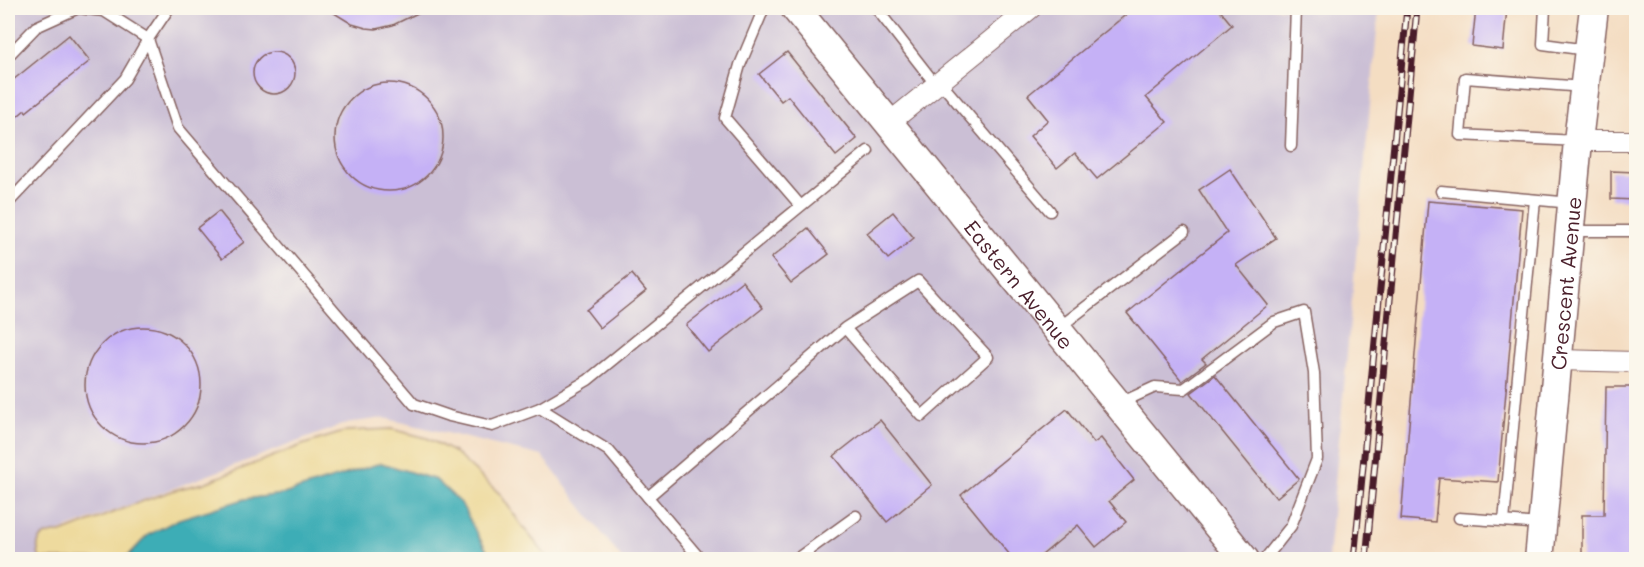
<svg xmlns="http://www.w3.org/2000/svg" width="1644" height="567" font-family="Mali,sans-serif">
<rect width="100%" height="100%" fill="#fbf7ec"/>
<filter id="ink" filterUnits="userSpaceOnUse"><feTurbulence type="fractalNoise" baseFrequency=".0167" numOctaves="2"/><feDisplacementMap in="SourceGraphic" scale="12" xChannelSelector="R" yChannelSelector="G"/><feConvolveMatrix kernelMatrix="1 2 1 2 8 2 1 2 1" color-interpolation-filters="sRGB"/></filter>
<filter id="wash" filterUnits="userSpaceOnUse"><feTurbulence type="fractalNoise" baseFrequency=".008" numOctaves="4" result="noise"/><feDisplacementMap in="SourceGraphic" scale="24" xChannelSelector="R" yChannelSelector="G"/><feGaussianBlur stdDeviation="1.35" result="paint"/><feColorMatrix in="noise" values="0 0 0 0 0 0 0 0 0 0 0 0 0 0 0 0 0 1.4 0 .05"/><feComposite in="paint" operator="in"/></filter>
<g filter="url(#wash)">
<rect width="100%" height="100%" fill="#f4ddc2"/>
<polygon fill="#cbbfd5" points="8,8 1379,8 1328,559 622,559 542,456 384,418 347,423 54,533 47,533 38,555 40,559 8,559"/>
<path fill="#eeda9e" stroke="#9c7c64" stroke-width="1.5" d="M391,429L427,438L454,452L500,494L522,526L549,559H492L478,536L436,480L381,463L284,494L245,499L148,535L129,555L118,559H40C33,540 42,532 61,533L140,502L178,489L204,483L305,444L347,431Z"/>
<polygon fill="#3cadb6" stroke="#436670" stroke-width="1.5" points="381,463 436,480 461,503 478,536 492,559 118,559 129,555 148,535 179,519 245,499 284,494"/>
<g id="blocks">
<g fill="#c5b1f6">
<polygon points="326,8 428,8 393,25 376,29 366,28 352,24"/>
<polygon points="1134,8 1218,8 1232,25 1146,97 1167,122 1097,179 1075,153 1057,168 1030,136 1048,120 1028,95"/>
<polygon points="1476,8 1507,8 1503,50 1472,46"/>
<polygon points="69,35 90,61 26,112 25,110 8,124 8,84"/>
<circle cx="274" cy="73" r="21"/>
<polygon points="787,52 857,139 836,156 788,96 781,101 759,74"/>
<circle cx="389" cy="137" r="54"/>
<polygon points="1230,169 1276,238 1236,265 1268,305 1202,359 1206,363 1182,381 1127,313 1227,233 1199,190"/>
<polygon points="1611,171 1636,172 1636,200 1611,199"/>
<polygon points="1428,201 1522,209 1498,482 1439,478 1435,522 1401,519"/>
<polygon points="219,211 244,242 222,259 197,228"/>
<polygon points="893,212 914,238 888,259 867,233"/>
<polygon points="808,228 829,254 791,283 771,258"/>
<polygon points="632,274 646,291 600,328 586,310"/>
<polygon points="742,281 763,308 708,352 686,325"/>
<circle cx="143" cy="385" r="58"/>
<polygon points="1215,375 1299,479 1276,498 1191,393"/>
<polygon points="1606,387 1636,387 1636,560 1582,560 1582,515 1604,515"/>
<polygon points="1067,409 1094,443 1101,438 1134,480 1109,501 1126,522 1096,547 1078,525 1036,560 1014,560 961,495"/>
<polygon points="880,420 932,485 887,522 834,456"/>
</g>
</g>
</g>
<g filter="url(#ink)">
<use href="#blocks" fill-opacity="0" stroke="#866260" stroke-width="1.5"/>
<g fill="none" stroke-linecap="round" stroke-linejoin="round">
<defs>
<g id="lane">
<polyline points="764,8 740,65 725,118 800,205"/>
<polyline points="876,8 936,85"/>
<polyline points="1545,8 1543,44 1587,50"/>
<polyline points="8,56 36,27 78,8 104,11 148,39 178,128 414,404 449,416 492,426 540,408 588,380 868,151"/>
<polyline points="940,82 1050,211"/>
<polyline points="1578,141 1460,135 1465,78 1584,87"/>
<polyline points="1291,146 1296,8"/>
<polyline points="1441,191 1572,203"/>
<polyline points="8,203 125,79 148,39 169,8"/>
<polyline points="1571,231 1636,231"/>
<polyline points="1057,329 1184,232"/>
<polyline points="1118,404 1155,387 1184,389 1274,322 1304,312 1314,373 1317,459 1291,526 1264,560"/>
<polyline points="540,408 609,451 701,560"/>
<polyline points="648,497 845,328 922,416 988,357 918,281 845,328"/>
<polyline points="1459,518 1542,524"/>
<polyline points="1504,521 1535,200"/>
<polyline points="795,560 856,516"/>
</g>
<g id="street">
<polyline points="889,123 1031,8"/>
<polyline points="1578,141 1636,141"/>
<polyline points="1559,360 1636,362"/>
</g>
<g id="secondary">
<path id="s1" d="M795,8L1245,560"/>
<path id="s2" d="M1539,560L1578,141L1594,8"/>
</g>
</defs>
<use href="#lane" stroke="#866260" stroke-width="13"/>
<use href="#street" stroke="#866260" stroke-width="22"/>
<use href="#secondary" stroke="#866260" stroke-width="31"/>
<use href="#lane" stroke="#fff" stroke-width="10"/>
<use href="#street" stroke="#fff" stroke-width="20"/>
<use href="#secondary" stroke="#fff" stroke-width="28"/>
<defs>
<g id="rail">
<polyline points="1354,560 1407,8"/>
<polyline points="1366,560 1417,8"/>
</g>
</defs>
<use href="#rail" stroke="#4a1f2b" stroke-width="7"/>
<use href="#rail" stroke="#fbf7ec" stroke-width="4.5" stroke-dasharray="14" stroke-linecap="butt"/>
</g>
</g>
<g text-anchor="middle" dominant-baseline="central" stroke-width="6" stroke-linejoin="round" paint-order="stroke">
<g font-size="21" fill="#4a1f2b" stroke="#fbf7ec">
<text stroke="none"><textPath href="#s1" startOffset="356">Eastern Avenue</textPath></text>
<text stroke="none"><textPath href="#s2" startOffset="278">Crescent Avenue</textPath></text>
</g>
</g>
<rect width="1644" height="567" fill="none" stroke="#fbf7ec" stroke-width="30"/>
</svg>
